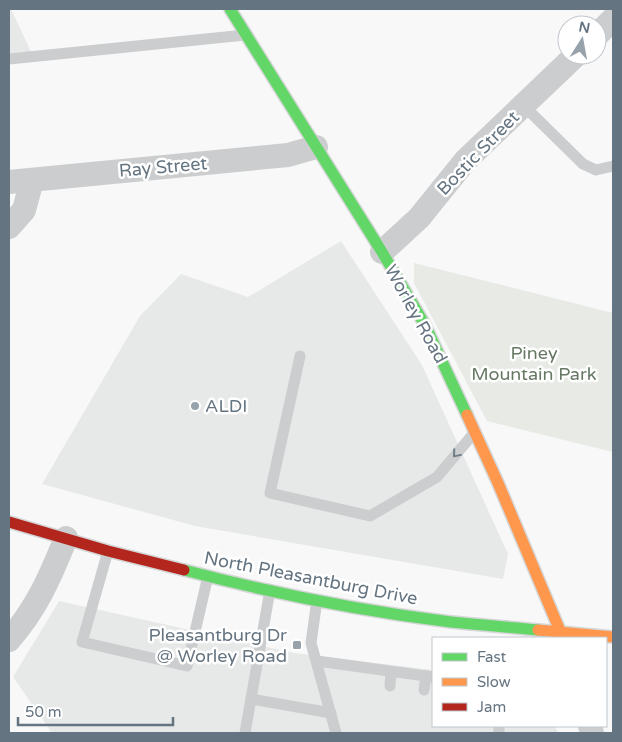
<svg xmlns="http://www.w3.org/2000/svg" width="622" height="742" font-family="'Varela Round',sans-serif">
<rect width="100%" height="100%" fill="#f8f8f8"/>
<g fill="#e7e8e8">
<polygon points="9,9 11,9 33,56 9,58"/>
<polygon points="341,241 422,365 508,554 503,579 195,526 42,484 140,316 181,274 248,297"/>
<polygon points="59,601 294,653 433,670 433,726 555,726 558,733 52,733 13,677"/>
</g>
<polygon fill="#e7eae5" points="414,263 613,313 613,452 487,421 414,283"/>
<g fill="none" stroke-linecap="round" stroke-linejoin="round">
<defs>
<g id="fast">
<polyline points="230,9 382,252 425,325 467,415"/>
<path d="M184,570C271,593 361,611 451,622C480,625 509,627 538,630"/>
</g>
<g id="slow">
<polyline points="467,415 498,483 563,638"/>
<polyline points="538,630 613,637"/>
</g>
<polyline id="jam" points="9,522 108,551 184,570"/>
</defs>
<use href="#fast" stroke="#d5d6d7" stroke-width="14"/>
<use href="#slow" stroke="#d5d6d7" stroke-width="14"/>
<use href="#jam" stroke="#d5d6d7" stroke-width="14"/>
<g stroke="#cbcdce" stroke-width="11">
<polyline points="9,59 245,35"/>
<polyline points="523,105 583,164 596,170 613,166"/>
<polyline points="300,356 270,493 370,516 437,477 474,433"/>
<polyline points="108,551 82,642 187,666 208,576"/>
<polyline points="317,600 311,643 336,733"/>
<polyline points="317,661 433,677"/>
<polyline points="390,686 391,672"/>
<polyline points="424,690 426,676"/>
<polyline points="251,699 331,713"/>
<polyline points="245,733 270,590"/>
<polyline points="499,733 499,726"/>
</g>
<g stroke="#cbcdce" stroke-width="24">
<polyline points="597,35 613,19"/>
<polyline points="9,182 288,155 316,147"/>
<polyline points="9,227 24,210 32,180"/>
<polyline points="382,252 419,218 465,161 576,55"/>
<path d="M9,640C37,608 50,577 66,538"/>
<polyline points="590,726 592,733"/>
</g>
<use href="#fast" stroke="#63d668" stroke-width="11"/>
<use href="#slow" stroke="#ff974d" stroke-width="11"/>
<use href="#jam" stroke="#b3261e" stroke-width="11"/>
</g>
<defs><path id="oneway-chevron" d="M-2-3.5L2.5 0L-2 3.5" fill="none" stroke-width="1.6" stroke-linecap="round" stroke-linejoin="round" transform="scale(1.25)"/></defs>
<use stroke="#6f7d89" href="#oneway-chevron" transform="translate(456 454) rotate(130)"/>
<g fill="#98a2ab" stroke="#fff" stroke-width="2">
<circle cx="195" cy="406" r="5"/>
<rect x="292" y="640" width="10" height="10" rx="2.5"/>
</g>
<g text-anchor="middle" dominant-baseline="central" stroke-width="5" stroke-linejoin="round" paint-order="stroke">
<g font-size="18" fill="#657481" stroke="#fff">
<text transform="translate(478 153) rotate(-46)">Bostic Street</text>
<text transform="translate(163 167) rotate(-5)">Ray Street</text>
<text transform="translate(416 314) rotate(61)">Worley Road</text>
<text transform="translate(311 578) rotate(11)">North Pleasantburg Drive</text>
</g>
<g font-size="18" fill="#677964" stroke="#fff">
<text x="534" y="353">Piney<tspan x="534" dy="21">Mountain Park</tspan></text>
</g>
<g font-size="18" fill="#657481" stroke="#fff" text-anchor="start">
<text x="205" y="406">ALDI</text>
<text x="287" y="635" text-anchor="end">Pleasantburg Dr<tspan x="287" dy="21">@ Worley Road</tspan></text>
</g>
</g>
<rect width="622" height="742" fill="none" stroke="#657481" stroke-width="20"/>
<rect x="432" y="637" width="175" height="90" fill="#ffffff" stroke="#c1c7cd"/>
<rect x="442" y="653" width="25" height="8" fill="#63d668" stroke="#c1c7cd"/>
<text x="477" y="662" font-size="15" fill="#657481">Fast</text>
<rect x="442" y="678" width="25" height="8" fill="#ff974d" stroke="#c1c7cd"/>
<text x="477" y="687" font-size="15" fill="#657481">Slow</text>
<rect x="442" y="703" width="25" height="8" fill="#b3261e" stroke="#c1c7cd"/>
<text x="477" y="712" font-size="15" fill="#657481">Jam</text>
<g transform="translate(582 40) rotate(11)"><circle r="24" fill="#ffffff" stroke="#c1c7cd"/>
<path d="M0-4L9 19L0 12L-9 19Z" fill="#98a2ab"/>
<text y="-8" font-size="14" font-weight="bold" text-anchor="middle" fill="#657481">N</text>
</g>
<path d="M18 717v8h155v-8" fill="none" stroke="#657481" stroke-width="2.5"/>
<text x="25" y="717" font-size="15" fill="#657481" stroke="#ffffff" stroke-width="4" paint-order="stroke">50 m</text>
</svg>
